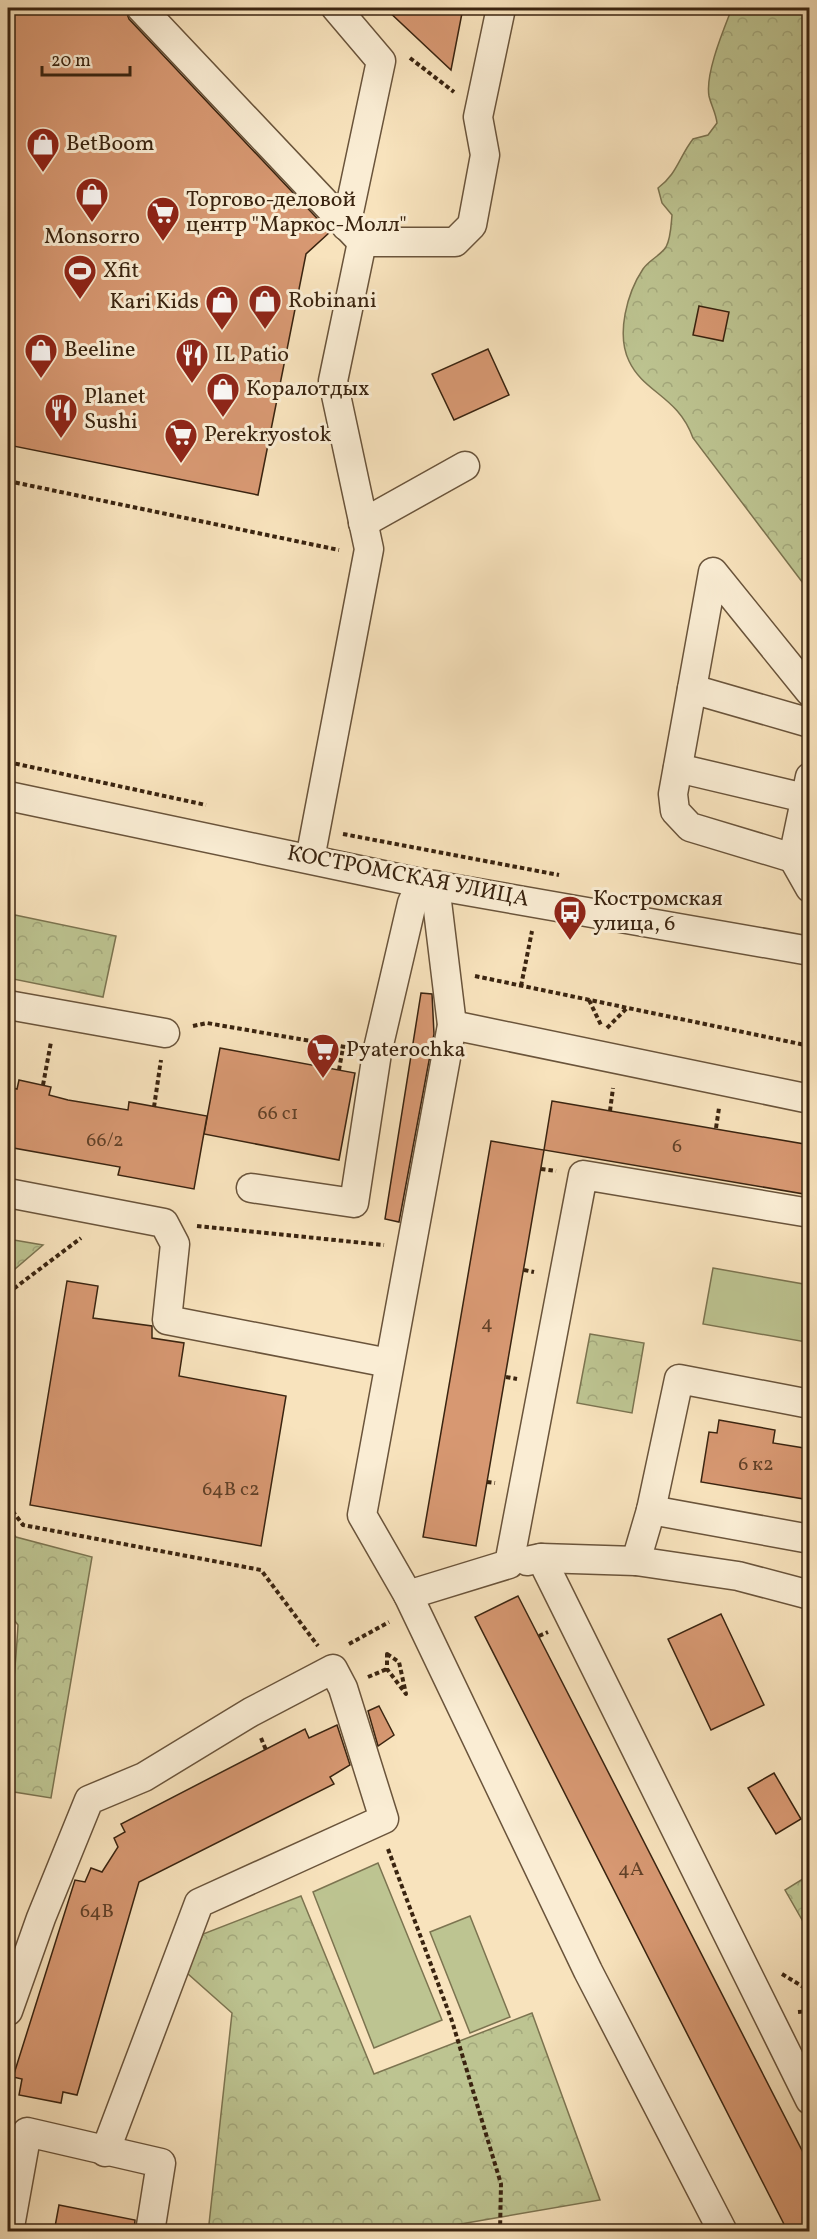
<svg xmlns="http://www.w3.org/2000/svg" width="817" height="2239" font-family="Vollkorn,serif">
<defs>
<pattern id="forest-crowns" width="20" height="18" patternUnits="userSpaceOnUse" patternTransform="scale(1.5)"><rect width="20" height="18" fill="#bdc491"/><path d="M2 6a3 3 0 1 1 6 0M12 15a3 3 0 1 1 6 0" fill="none" stroke="#a3a87c"/></pattern>
</defs>
<rect width="100%" height="100%" fill="#f8e3bd"/>
<filter id="stains"><feTurbulence type="fractalNoise" baseFrequency=".00333" numOctaves="4"/><feColorMatrix values="0 0 0 0 .2 0 0 0 0 .09 0 0 0 0 .02 0 0 0 .5 -.17"/></filter>
<radialGradient id="worn" r=".72"><stop offset=".6" stop-color="#630" stop-opacity="0"/><stop offset="1" stop-color="#630" stop-opacity=".3"/></radialGradient>
<g fill="#bdc491" stroke="#7c7450" stroke-width="1.5">
<polygon points="713,1268 809,1285 809,1322 806,1342 703,1324"/>
<polygon points="378,1863 442,2020 374,2048 313,1892"/>
<polygon points="470,1916 510,2017 470,2033 430,1932"/>
</g>
<g fill="url(#forest-crowns)" stroke="#7c7450" stroke-width="1.5">
<path d="M732,8H809V591L693,438C678,396 644,393 629,361C616,334 627,293 643,269C649,260 660,256 666,247C671,238 671,225 672,215L662,203L658,188C677,174 679,157 693,139L708,135L717,123C716,113 711,105 709,96C705,73 724,29 732,8Z"/>
<polygon points="15,915 116,936 103,997 8,978 8,951"/>
<polygon points="8,1239 43,1245 8,1275"/>
<polygon points="590,1334 644,1343 632,1413 577,1403"/>
<path d="M8,1527L16,1537L92,1557L51,1798L8,1791C7,1735 15,1681 18,1625L8,1612Z"/>
<polygon points="809,1875 809,1932 785,1890"/>
<polygon points="301,1896 374,2074 532,2013 600,2200 420,2231 233,2232 209,2224 232,2013 187,1973 203,1934"/>
</g>
<g fill="#d79872" stroke="#3a2410" stroke-width="1.5">
<polygon points="8,8 125,8 129,19 330,232 306,254 258,495 8,445"/>
<polygon points="385,8 463,8 451,70"/>
<polygon points="699,306 729,312 723,341 693,335"/>
<polygon points="488,349 509,395 454,420 432,374"/>
<polygon points="421,993 432,994 434,1034 399,1222 385,1219"/>
<polygon points="220,1048 355,1073 339,1160 204,1134"/>
<polygon points="19,1080 51,1087 49,1095 68,1100 128,1110 129,1102 207,1116 194,1189 118,1175 120,1167 8,1147 8,1087 17,1089"/>
<polygon points="552,1101 810,1145 810,1195 544,1150"/>
<polygon points="491,1141 544,1150 476,1546 423,1537"/>
<polygon points="67,1281 98,1286 93,1318 152,1326 152,1338 184,1343 179,1376 286,1396 261,1546 30,1505"/>
<polygon points="719,1420 775,1430 773,1443 810,1449 810,1500 701,1482 709,1432 717,1433"/>
<polygon points="518,1596 810,2166 810,2232 788,2232 475,1617"/>
<polygon points="721,1614 764,1705 711,1730 668,1639"/>
<polygon points="379,1706 394,1735 378,1746 368,1711"/>
<polygon points="337,1725 350,1765 330,1777 334,1784 139,1882 77,2095 63,2092 61,2103 19,2095 22,2079 13,2077 75,1880 85,1882 91,1868 102,1872 118,1847 114,1838 125,1832 121,1824 305,1729 309,1738"/>
<polygon points="774,1773 801,1819 776,1834 748,1788"/>
<polygon points="59,2205 135,2220 134,2232 54,2232"/>
</g>
<g fill="none" stroke-linecap="round" stroke-linejoin="round">
<defs>
<g id="minor">
<polyline points="141,8 362,242 455,242 472,225 485,155 478,117 501,8"/>
<polyline points="336,8 381,61 346,226"/>
<polyline points="363,523 465,466"/>
<polyline points="692,689 810,723"/>
<polyline points="678,768 805,798"/>
<polyline points="810,777 793,858 810,888"/>
<polyline points="8,796 421,883 810,951"/>
<polyline points="793,858 690,827 675,811 673,794 713,572 810,692"/>
<polyline points="310,859 369,549 333,381 362,242"/>
<polyline points="435,885 452,1025 362,1515 408,1595 588,1971 723,2232"/>
<polyline points="8,1005 165,1033"/>
<polyline points="452,1025 810,1099"/>
<polyline points="251,1188 354,1203 377,1053 412,903 421,883"/>
<polyline points="8,1193 164,1223 175,1244 167,1320 389,1363"/>
<polyline points="651,1510 810,1539"/>
<polyline points="541,1558 810,2100"/>
<polyline points="527,1561 541,1558 636,1561 651,1510 679,1379 810,1404"/>
<polyline points="636,1561 738,1576 810,1595"/>
<polyline points="408,1595 509,1564 583,1175 810,1213"/>
<polyline points="8,2011 41,1918 89,1800 144,1777 251,1712 333,1669 343,1688 384,1819 199,1903 105,2152"/>
<polyline points="9,2232 27,2132 161,2163 150,2232"/>
</g>
</defs>
<use href="#minor" stroke="#6a543b" stroke-width="31"/>
<g stroke="#3a2410" stroke-width="4" stroke-dasharray="4.5 3" stroke-linecap="butt">
<polyline points="410,58 454,92"/>
<polyline points="8,481 339,550"/>
<polyline points="8,762 206,805"/>
<polyline points="343,834 559,875"/>
<polyline points="475,976 810,1046"/>
<polyline points="521,986 532,931"/>
<polyline points="589,1000 602,1027"/>
<polyline points="193,1026 207,1023 351,1048"/>
<polyline points="607,1028 627,1008"/>
<polyline points="339,1070 343,1047"/>
<polyline points="43,1085 51,1042"/>
<polyline points="154,1107 161,1060"/>
<polyline points="610,1111 613,1088"/>
<polyline points="716,1128 719,1108"/>
<polyline points="541,1169 556,1171"/>
<polyline points="197,1226 384,1245"/>
<polyline points="524,1270 534,1272"/>
<polyline points="8,1293 81,1238"/>
<polyline points="506,1377 517,1379"/>
<polyline points="487,1482 495,1483"/>
<polyline points="8,1505 23,1525 261,1570 318,1646"/>
<polyline points="539,1636 548,1632"/>
<polyline points="349,1644 389,1622"/>
<polygon points="387,1654 399,1662 406,1694 387,1669"/>
<polyline points="368,1677 387,1669"/>
<polyline points="261,1738 266,1750"/>
<polyline points="388,1849 452,2021 501,2184 500,2232"/>
<polyline points="782,1974 810,1991"/>
<polyline points="798,2012 810,2011"/>
</g>
<use href="#minor" stroke="#faedd4" stroke-width="28"/>
</g>
<defs>
<symbol id="shop-pin" viewBox="-11 -11 22 30"><path d="M0 17L-7.5 6A9.5 9.5 0 1 1 7.5 6Z" fill="#8f2418" stroke="#faedd4"/><path d="M-5-2.5h2.3a2.7 3.5 0 0 1 5.4 0H5L5.5 6h-11ZM-1.5-2.5h3a1.5 2.3 0 0 0-3 0Z" fill="#fff"/></symbol>
<symbol id="supermarket-pin" viewBox="-11 -11 22 30"><path d="M0 17L-7.5 6A9.5 9.5 0 1 1 7.5 6Z" fill="#8f2418" stroke="#faedd4"/><path d="M-6-5.5h2.5l.6 2H6L4.5 2H-2.5L-4.4-4H-6ZM-1.5 3.2a1.3 1.3 0 1 0 .1 0ZM3 3.2a1.3 1.3 0 1 0 .1 0Z" fill="#fff"/></symbol>
<symbol id="stadium-pin" viewBox="-11 -11 22 30"><path d="M0 17L-7.5 6A9.5 9.5 0 1 1 7.5 6Z" fill="#8f2418" stroke="#faedd4"/><path d="M0-5a6.5 5 0 1 0 0 10a6.5 5 0 1 0 0-10ZM-3.5-1.8h7v3.6h-7Z" fill="#fff"/></symbol>
<symbol id="restaurant-pin" viewBox="-11 -11 22 30"><path d="M0 17L-7.5 6A9.5 9.5 0 1 1 7.5 6Z" fill="#8f2418" stroke="#faedd4"/><path d="M-5-6h1v4h1v-4h1v4h1v-4h1v5L-1.5 .5V6h-2V.5L-5-1ZM5-6V6H3V1.5H1.5Q1.5-4 5-6Z" fill="#fff"/></symbol>
<symbol id="bus-pin" viewBox="-11 -11 22 30"><path d="M0 17L-7.5 6A9.5 9.5 0 1 1 7.5 6Z" fill="#8f2418" stroke="#faedd4"/><path d="M-5-6H5V4H4V6H2V4H-2V6H-4V4H-5ZM-3.5-4V0h7V-4ZM-3.5 1.2v1.5H-2V1.2ZM2 1.2v1.5H3.5V1.2Z" fill="#fff"/></symbol>
</defs>
<g fill-rule="evenodd">
<use href="#shop-pin" x="24" y="125" width="38" height="52"/>
<use href="#shop-pin" x="73" y="175" width="38" height="52"/>
<use href="#supermarket-pin" x="144" y="194" width="38" height="52"/>
<use href="#stadium-pin" x="61" y="252" width="38" height="52"/>
<use href="#shop-pin" x="246" y="282" width="38" height="52"/>
<use href="#shop-pin" x="203" y="283" width="38" height="52"/>
<use href="#shop-pin" x="22" y="331" width="38" height="52"/>
<use href="#restaurant-pin" x="173" y="336" width="38" height="52"/>
<use href="#shop-pin" x="204" y="370" width="38" height="52"/>
<use href="#restaurant-pin" x="42" y="391" width="38" height="52"/>
<use href="#supermarket-pin" x="162" y="416" width="38" height="52"/>
<use href="#bus-pin" x="551" y="893" width="38" height="52"/>
<use href="#supermarket-pin" x="304" y="1031" width="38" height="52"/>
</g>
<g text-anchor="middle" dominant-baseline="central" stroke-width="6" stroke-linejoin="round" paint-order="stroke">
<g font-size="20" fill="#614128">
<text x="278" y="1114">66 с1</text>
<text x="105" y="1141">66/2</text>
<text x="677" y="1147">6</text>
<text x="487" y="1324">4</text>
<text x="756" y="1465">6 к2</text>
<text x="231" y="1490">64В с2</text>
<text x="631" y="1870">4А</text>
<text x="97" y="1912">64В</text>
</g>
<g font-size="22" fill="#3a2410" stroke="#faedd4" text-anchor="start">
<text x="66" y="144">BetBoom</text>
<text x="186" y="200">Торгово-деловой<tspan x="186" dy="25">центр "Маркос-Молл"</tspan></text>
<text x="92" y="237" text-anchor="middle">Monsorro</text>
<text x="103" y="271">Xfit</text>
<text x="288" y="301">Robinani</text>
<text x="199" y="302" text-anchor="end">Kari Kids</text>
<text x="64" y="350">Beeline</text>
<text x="215" y="355">IL Patio</text>
<text x="246" y="389">Коралотдых</text>
<text x="84" y="397">Planet<tspan x="84" dy="25">Sushi</tspan></text>
<text x="204" y="435">Perekryostok</text>
<text x="593" y="899">Костромская<tspan x="593" dy="25">улица, 6</tspan></text>
<text x="346" y="1050">Pyaterochka</text>
</g>
<g font-size="22" fill="#3a2410" stroke="#faedd4">
<text transform="translate(408 877) rotate(11)">КОСТРОМСКАЯ УЛИЦА</text>
</g>
</g>
<rect width="817" height="2239" fill="none" stroke="#f8e3bd" stroke-width="30"/>
<rect x="9" y="9" width="799" height="2221" fill="none" stroke="#3a2410" stroke-width="3"/>
<rect x="15" y="15" width="787" height="2209" fill="none" stroke="#3a2410" stroke-width="1.5"/>
<path d="M42 66v9h88v-9" fill="none" stroke="#3a2410" stroke-width="3"/>
<text x="51" y="66" font-size="18" fill="#3a2410" stroke="#faedd4" stroke-width="4.5" paint-order="stroke">20 m</text>
<rect width="100%" height="100%" filter="url(#stains)"/>
<rect width="100%" height="100%" fill="url(#worn)"/>
</svg>
